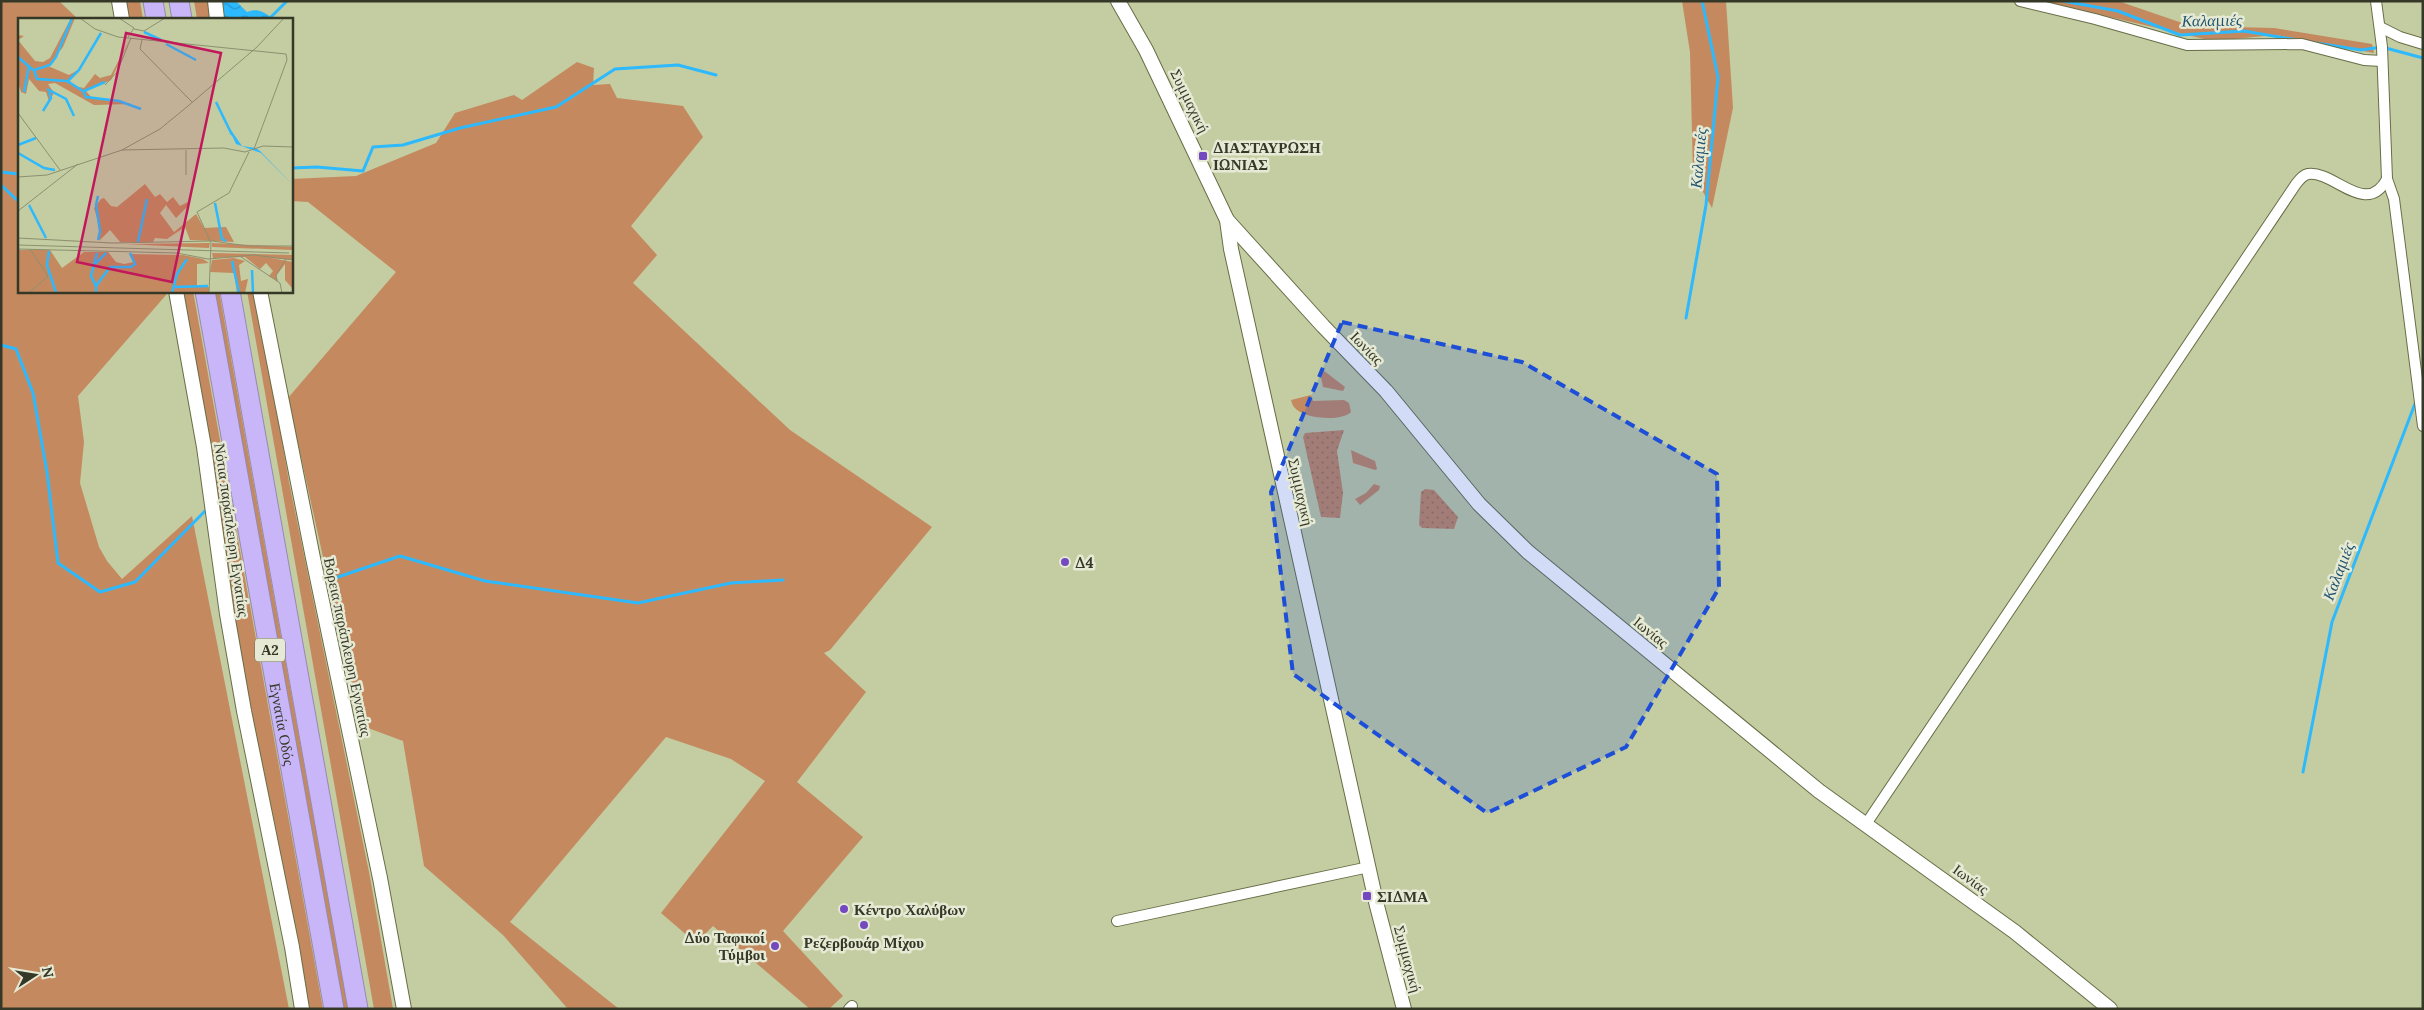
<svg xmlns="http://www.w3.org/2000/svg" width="2424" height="1010" font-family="Lora,serif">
<defs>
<pattern id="park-dots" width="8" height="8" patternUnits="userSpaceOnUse" patternTransform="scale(1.25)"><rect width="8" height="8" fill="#c4895f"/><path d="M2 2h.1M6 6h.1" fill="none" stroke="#a0714e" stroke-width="1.8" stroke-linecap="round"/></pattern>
<pattern id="water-waves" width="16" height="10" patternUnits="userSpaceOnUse" patternTransform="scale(1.25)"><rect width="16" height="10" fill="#2db9fe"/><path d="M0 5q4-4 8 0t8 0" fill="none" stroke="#2797ce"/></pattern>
</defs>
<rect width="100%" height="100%" fill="#c4cca1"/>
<g fill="#c4895f">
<polygon points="1,1 59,1 78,19 19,19 19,291 165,291 166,295 78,396 84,442 80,483 99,547 107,561 122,579 192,516 289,1009 1,1009"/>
<polygon points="123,1 140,1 143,19 126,19"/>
<polygon points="194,1 209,1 212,19 197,19"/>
<polygon points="1682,1 1726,1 1733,108 1712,208 1693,174 1690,52"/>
<polygon points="2041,1 2118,1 2191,26 2274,28 2372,44 2374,53 2275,35 2213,41"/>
<polygon points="577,62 594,68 593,85 610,84 617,98 683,106 703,137 631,226 657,255 633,283 790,430 932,527 830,650 824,653 866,692 797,782 863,837 783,931 843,996 829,1009 810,1009 713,926 696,943 661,913 765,781 731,759 666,737 510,922 619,1009 568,1009 503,935 424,866 403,741 360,725 288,398 396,272 308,202 291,201 291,179 356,176 436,143 455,113 514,95 522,100"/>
<polygon points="179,291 193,291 323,1009 303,1009 229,602"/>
<polygon points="214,291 219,291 348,1009 343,1009"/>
<polygon points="247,291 257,291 289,482 370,877 393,1009 374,1009"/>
<polygon points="1323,370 1345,387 1343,391 1323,387 1320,373"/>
<path d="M1311,395L1313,401L1344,400L1349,403L1351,412C1341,422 1303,419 1294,407C1292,405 1292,402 1291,400Z"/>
<polygon points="1351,450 1375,461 1377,469 1375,470 1353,463"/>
<polygon points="1374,484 1380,486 1379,490 1360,505 1355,499 1366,493"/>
</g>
<g fill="url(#park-dots)">
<polygon points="1344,430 1337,451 1343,493 1340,518 1321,517 1303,437 1305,433"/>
<polygon points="1425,489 1434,490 1458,517 1454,529 1422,528 1419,525 1421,492"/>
</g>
<path fill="url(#water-waves)" d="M219,1H236L247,12C257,8 262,11 271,17V19H221Z"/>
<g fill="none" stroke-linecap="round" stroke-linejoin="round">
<g stroke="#2db9fe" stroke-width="3">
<polyline points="2063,1 2118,11 2180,35 2244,31 2297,40"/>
<polyline points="271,17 287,1"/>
<polyline points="2316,43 2361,50 2382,47 2423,58"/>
<polyline points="291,168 317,167 363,171 373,147 403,145 460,128 556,107 615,69 678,65 716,75"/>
<polyline points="1,172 19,174"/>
<polyline points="1,185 19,202"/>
<polyline points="168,291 169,292"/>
<polyline points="1686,318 1706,205 1718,77 1702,1"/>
<polyline points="1,345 16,349 33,393 47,472 58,563 100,592 135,582 205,511"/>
<polyline points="335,578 400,556 485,581 638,603 731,583 783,580"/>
<polyline points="2303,772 2332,622 2416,401"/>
</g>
<defs>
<g id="minor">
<polyline points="2020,1 2095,19 2187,45 2302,44 2364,60 2382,61"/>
<polyline points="2376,1 2382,47 2387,179 2394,199 2423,426"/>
<polyline points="2380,27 2400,37 2423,44"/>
<path d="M1866,824L2296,184C2299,180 2303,175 2308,174C2334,170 2366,218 2387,179"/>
<polyline points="1117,921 1369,867"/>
<polyline points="849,1009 852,1006"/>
</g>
<g id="tertiary">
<polyline points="119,1 122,19"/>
<polyline points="215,1 217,19"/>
<polyline points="1118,1 1146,50 1227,220 1231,249 1377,906 1404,1009"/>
<polyline points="1227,220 1323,326 1386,391 1479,504 1528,552 1819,791 2015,932 2110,1009"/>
<polyline points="176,291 204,447 227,614 244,711 292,947 302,1009"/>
<polyline points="260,291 313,558 380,878 404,1009"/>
</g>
<g id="motorway">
<polyline points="153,1 156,19"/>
<polyline points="179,1 182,19"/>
<path id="s1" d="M205,291L334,1009"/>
<polyline points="230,291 358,1009"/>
</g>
</defs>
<use href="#minor" stroke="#676e47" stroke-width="12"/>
<use href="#tertiary" stroke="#676e47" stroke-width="16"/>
<use href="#motorway" stroke="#958ab0" stroke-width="21"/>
<use href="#minor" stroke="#fff" stroke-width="10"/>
<use href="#tertiary" stroke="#fff" stroke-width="14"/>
<use href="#motorway" stroke="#c8b6f9" stroke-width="19"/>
</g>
<path fill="#1d4ed8" fill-opacity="0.2" stroke="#1d4ed8" stroke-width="4" stroke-dasharray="10 6" stroke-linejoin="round" d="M1342,322L1522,362L1717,474L1719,588L1626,747L1487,813L1293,674L1271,492Z"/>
<g fill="#7448c0" stroke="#e6ead4" stroke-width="2">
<rect x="1198" y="151" width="10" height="10" rx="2.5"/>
<circle cx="1065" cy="562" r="5"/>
<rect x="1362" y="891" width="10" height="10" rx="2.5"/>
<circle cx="844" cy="909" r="5"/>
<circle cx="864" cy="925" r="5"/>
<circle cx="775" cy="946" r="5"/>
</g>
<g text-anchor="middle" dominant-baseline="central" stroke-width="5" stroke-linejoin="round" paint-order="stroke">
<rect fill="#e6ead4" stroke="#6a6d5b" stroke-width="1" x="255" y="638.5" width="30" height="23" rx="4"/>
<g font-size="14" font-weight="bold" fill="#353827">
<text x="270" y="650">Α2</text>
</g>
<g font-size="15" fill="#353827" stroke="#e6ead4">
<text transform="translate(1190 101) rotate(64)">Συμμαχική</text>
<text transform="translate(1367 348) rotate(46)">Ιωνίας</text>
<text transform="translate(1301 492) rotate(77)">Συμμαχική</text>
<text transform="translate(232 530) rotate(82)">Νότια παράπλευρη Εγνατίας</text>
<text transform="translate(1651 632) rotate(39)">Ιωνίας</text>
<text transform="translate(348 647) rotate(78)">Βόρεια παράπλευρη Εγνατίας</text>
<text stroke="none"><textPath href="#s1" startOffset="440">Εγνατία Οδός</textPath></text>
<text transform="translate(1971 879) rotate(36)">Ιωνίας</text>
<text transform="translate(1408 959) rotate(75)">Συμμαχική</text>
</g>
<g font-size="15" font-weight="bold" fill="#353827" stroke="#e6ead4" text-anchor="start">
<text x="1213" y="147">ΔΙΑΣΤΑΥΡΩΣΗ<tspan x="1213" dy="17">ΙΩΝΙΑΣ</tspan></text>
<text x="1075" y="562">Δ4</text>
<text x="1377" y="896">ΣΙΔΜΑ</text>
<text x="854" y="909">Κέντρο Χαλύβων</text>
<text x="765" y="937" text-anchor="end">Δύο Ταφικοί<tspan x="765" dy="17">Τύμβοι</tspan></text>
<text x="864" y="942" text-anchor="middle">Ρεζερβουάρ Μίχου</text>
</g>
<g font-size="16" font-style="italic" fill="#1e526e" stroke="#e6ead4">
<text transform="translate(2212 20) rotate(-1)">Καλαμιές</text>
<text transform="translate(1698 158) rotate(-85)">Καλαμιές</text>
<text transform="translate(2338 571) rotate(-69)">Καλαμιές</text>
</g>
</g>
<g transform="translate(18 18)">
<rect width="275" height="275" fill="#c4cca1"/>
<path d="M53,0H57L45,29L30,48L51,57L60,52L83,15L62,51L51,62L56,68L66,70L77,56L82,60L93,57L112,21L93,62L68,73L74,80L113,86L76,87L37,65L30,66L36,75L31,83L28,74L21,73L11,61L8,76L3,74L0,64V17L6,18L0,22L17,43L25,44L32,40ZM127,166L137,179L142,176L149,184L155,179L162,188L170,184L171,187L158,200L148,187L142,195L156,214L178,196L186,210L208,209L216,224L172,222L167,209L149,221L137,220L135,224H102L92,212L81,223L83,213L76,190L83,181L86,180L93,188L99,189ZM0,221L110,226L192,225L191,230ZM194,225L275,229V232L194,229ZM0,232H32L44,250L66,234H90L98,244L106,246L116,244L111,236L165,237L185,241L191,245L179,246V268L191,269V275H0ZM194,235L275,237V242L253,240L275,244V271L267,262V246L258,258L260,263L251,258L255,253L248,245L242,251L227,239L195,240ZM216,240L227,243L221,247L223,263L230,261L227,275H219L216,255L192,254L194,242Z" fill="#c4895f"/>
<path d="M208,105L224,128L238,130L242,133L275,167L243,135L218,126Z" fill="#2db9fe"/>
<path fill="none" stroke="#2db9fe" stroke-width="2.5" d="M54,0L38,39L32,47L16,52L19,61L49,63L65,73L68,79L101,83L123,91M126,14L143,22M148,26L178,42M0,39L15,52M50,63L61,52L83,15M29,71L48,81L56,98M66,73L87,64M6,74L11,48M198,84L214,117M25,93L33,80L31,74M0,127L18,120M0,135L26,150L37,152M197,185L204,221L208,223M11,187L28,220M80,222L82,213L78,187L80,178M120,224L129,181M31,233L29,247L38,275M214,243L221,275M75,248L88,235M234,252L235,275M78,268L73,258L79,235M157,269L190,268M78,275V268L92,249H113L117,246L112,235M154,275L159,256L169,241"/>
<path fill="none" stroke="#8b9170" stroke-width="1" d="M62,0L77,11L100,19L268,36L269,42L236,131M101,0L116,10L110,19M116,11L126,13L147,0M124,22L122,31L174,84M87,67L99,54L113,20M0,95L42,152M104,132L142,111L170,88L239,29L266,0M168,132V157M0,159L29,157L104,132L206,130L227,134L245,128L275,129M0,193L60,146M0,220L94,225L194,223L230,228H275M0,227L271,235M0,231L159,235L190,241L236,237L275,242M12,231L30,258L12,274M223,239L262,265L264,275M259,263L258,257L268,241M191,275L193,225L179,194L211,175L231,134"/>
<path fill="#c2185b" fill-opacity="0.15" stroke="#c2185b" stroke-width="2.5" d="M108,15L203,35L154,264L59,244Z"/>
<rect width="275" height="275" fill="none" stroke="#353827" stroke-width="2.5"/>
</g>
<rect width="2424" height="1010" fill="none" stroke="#353827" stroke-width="5"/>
<g transform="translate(35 975) rotate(78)" stroke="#e6ead4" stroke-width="4" paint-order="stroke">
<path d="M0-4L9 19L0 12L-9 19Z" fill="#353827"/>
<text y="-8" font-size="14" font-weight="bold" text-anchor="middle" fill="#353827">N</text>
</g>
</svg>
